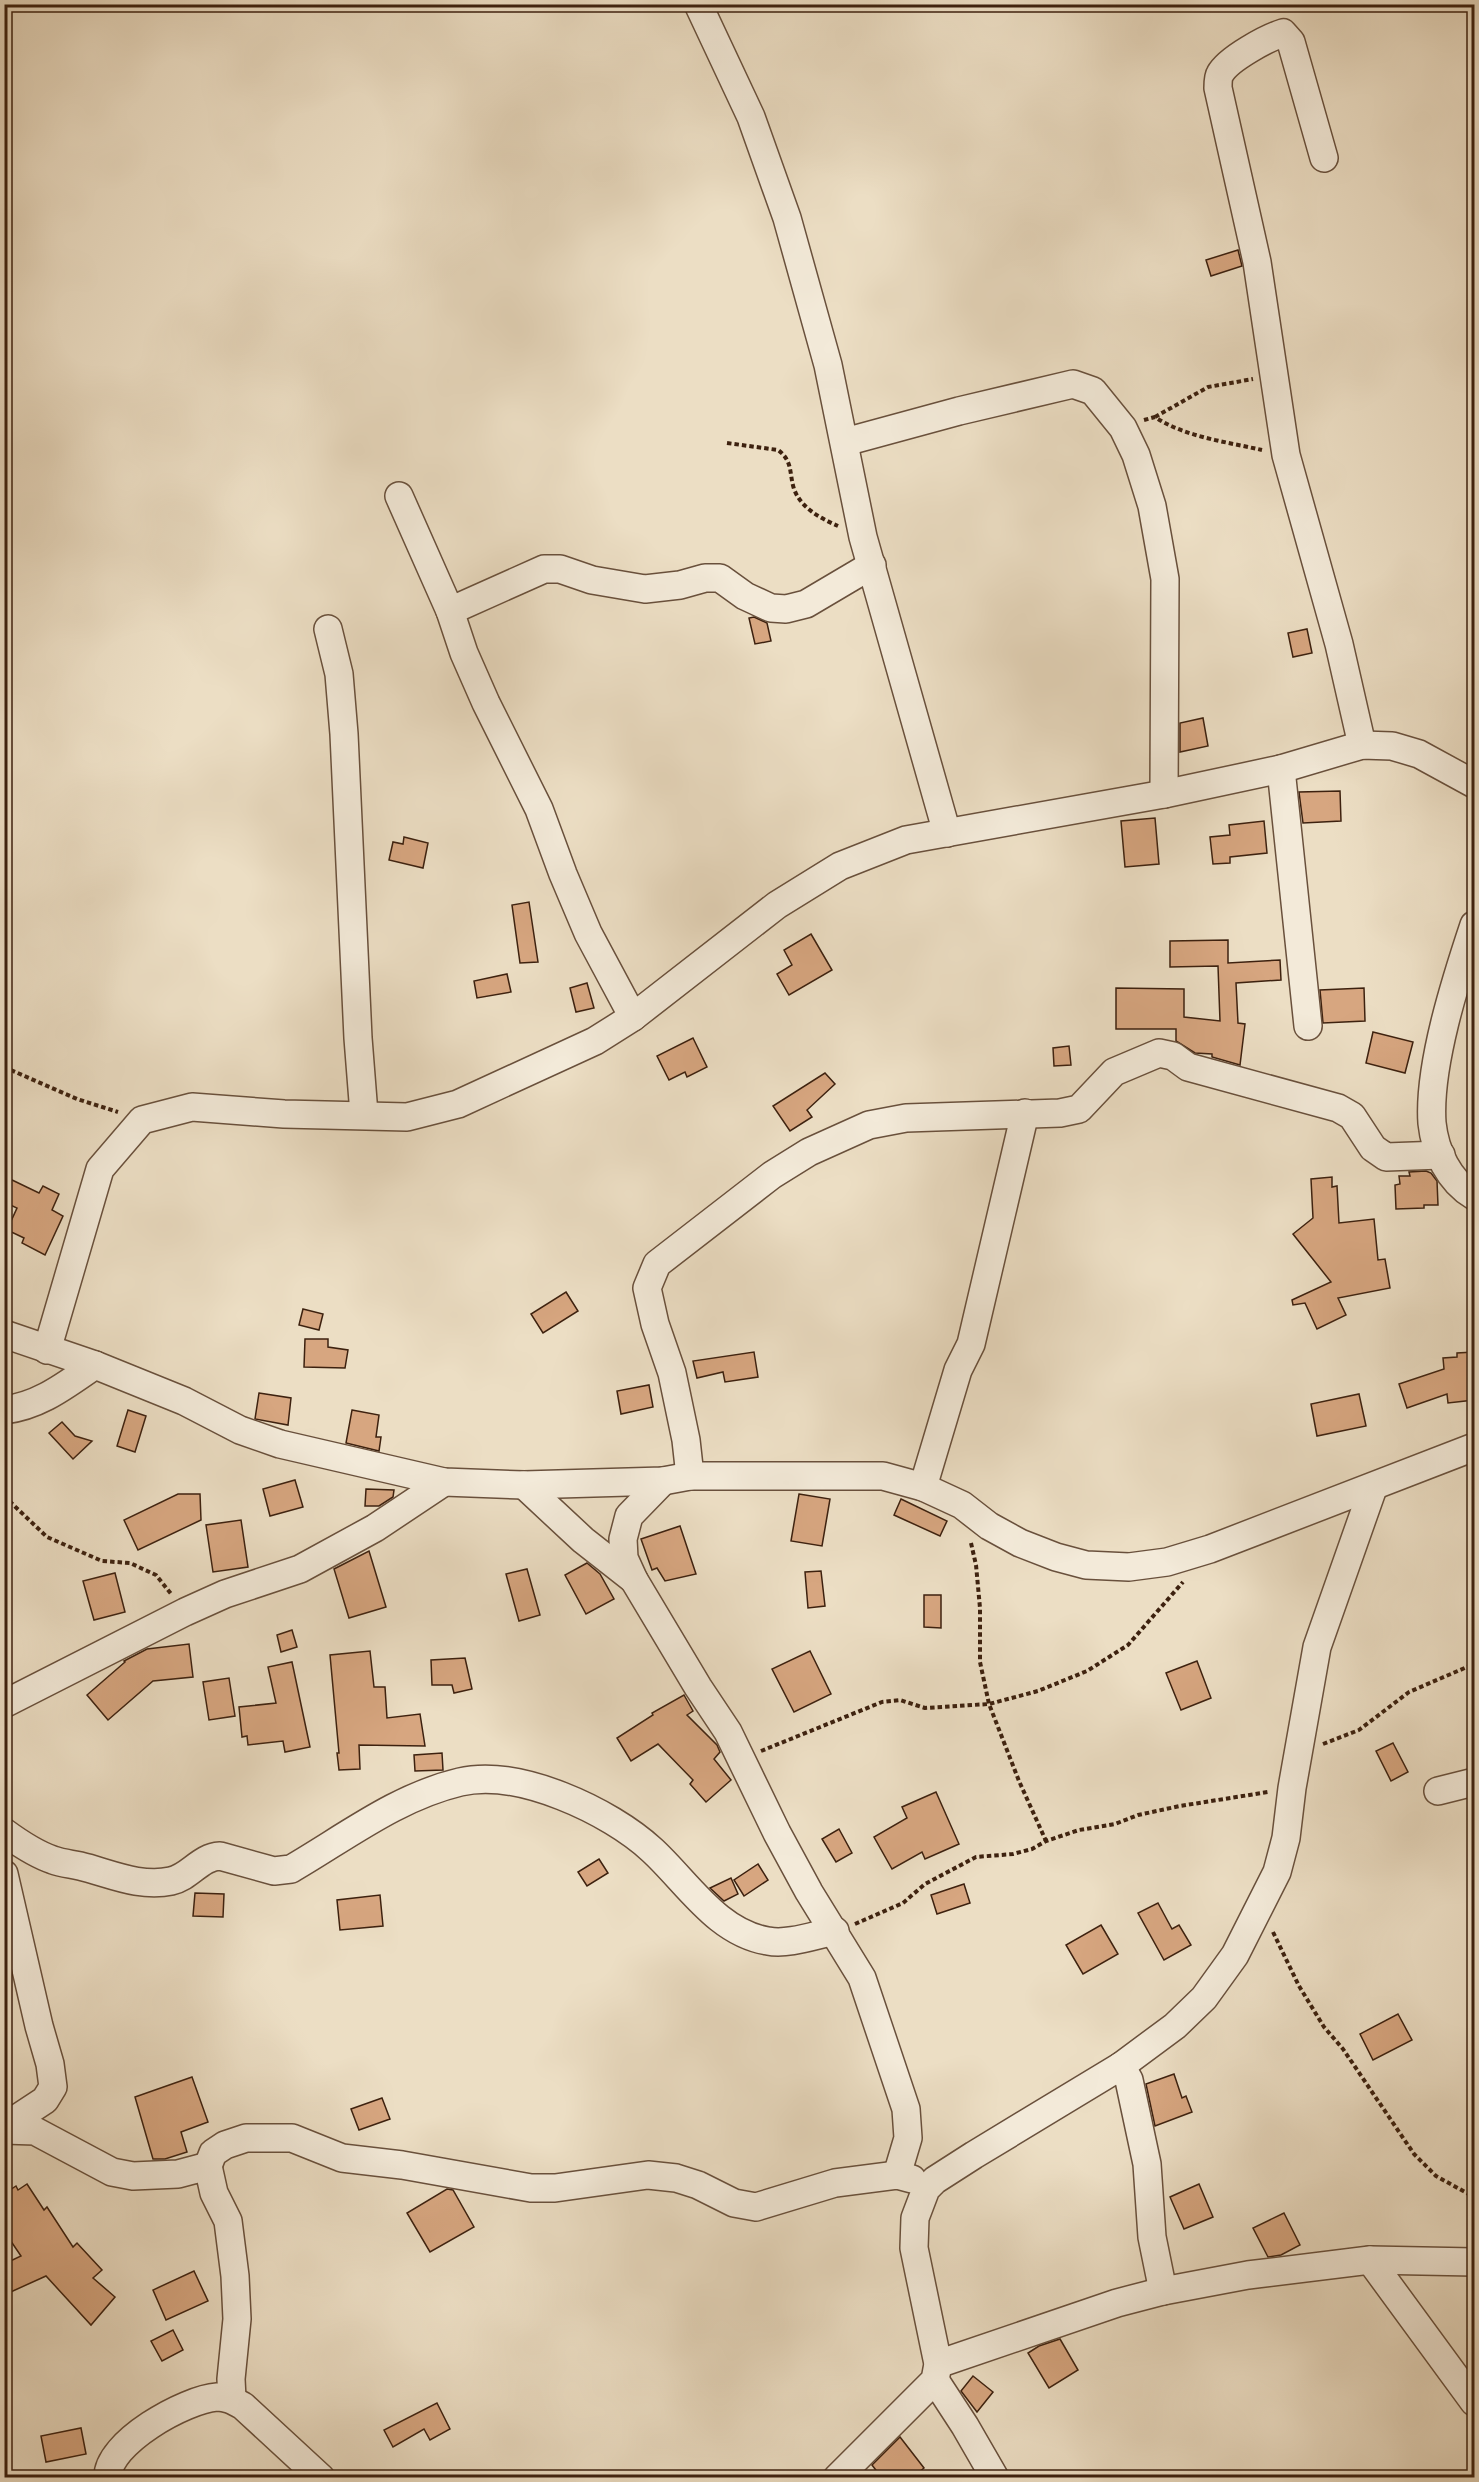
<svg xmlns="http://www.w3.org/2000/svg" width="1479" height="2482" font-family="'IM FELL Great Primer',serif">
<rect width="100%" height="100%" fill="#ecdec4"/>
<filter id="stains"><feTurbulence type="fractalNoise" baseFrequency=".00333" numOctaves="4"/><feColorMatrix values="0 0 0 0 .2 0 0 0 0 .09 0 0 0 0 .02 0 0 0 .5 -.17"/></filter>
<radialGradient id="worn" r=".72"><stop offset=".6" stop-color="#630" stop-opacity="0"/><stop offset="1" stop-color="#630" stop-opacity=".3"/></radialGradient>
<g fill="#d7a680" stroke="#3d210f" stroke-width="1.5">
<polygon points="1238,250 1242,266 1211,276 1206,260"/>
<polygon points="754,617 767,623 771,641 755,644 749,618"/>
<polygon points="1307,629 1312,653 1293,657 1288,633"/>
<polygon points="1203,718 1208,746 1180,752 1180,723"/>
<polygon points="1340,791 1341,821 1303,823 1299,792"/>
<polygon points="1155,818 1159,864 1125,867 1121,821"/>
<polygon points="1264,821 1267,853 1230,857 1230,863 1213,864 1210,837 1230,835 1229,825"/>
<polygon points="404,837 428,843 423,868 389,860 393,842 403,844"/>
<polygon points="529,902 538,962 520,963 512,905"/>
<polygon points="811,934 832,970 789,995 777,974 792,965 784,950"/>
<polygon points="1228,940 1228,963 1280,960 1281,980 1236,983 1238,1023 1245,1024 1240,1065 1212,1057 1212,1054 1195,1053 1176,1041 1176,1029 1116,1029 1116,988 1184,989 1184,1017 1220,1021 1218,966 1170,967 1170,941"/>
<polygon points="507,974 511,992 477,998 474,981"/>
<polygon points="587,983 594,1008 576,1012 570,988"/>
<polygon points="1364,988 1365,1021 1323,1023 1320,990"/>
<polygon points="1373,1032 1413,1042 1405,1073 1366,1063"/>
<polygon points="693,1038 707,1067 687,1077 685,1072 669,1080 657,1056"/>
<polygon points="1069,1046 1071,1065 1054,1066 1053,1048"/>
<polygon points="825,1073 835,1084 807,1110 812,1117 790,1131 773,1106"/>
<polygon points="1426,1171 1431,1173 1437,1181 1438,1205 1424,1205 1424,1208 1396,1209 1395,1185 1400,1184 1399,1176 1410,1176 1409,1172"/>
<polygon points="1332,1177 1332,1187 1337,1186 1339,1223 1374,1219 1378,1260 1385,1259 1390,1288 1338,1298 1346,1315 1317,1329 1305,1303 1293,1305 1292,1300 1331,1282 1293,1234 1313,1218 1311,1179"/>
<polygon points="10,1179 39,1193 43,1186 59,1194 52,1210 63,1216 45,1255 22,1243 24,1238 7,1230 17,1208 4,1202 4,1192"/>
<polygon points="566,1292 578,1311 543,1333 531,1314"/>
<polygon points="303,1309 323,1314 319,1330 299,1325"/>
<polygon points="305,1339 328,1339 328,1347 348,1350 345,1368 304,1367"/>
<polygon points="754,1352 758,1377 725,1382 723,1372 697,1378 693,1361"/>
<polygon points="1474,1352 1474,1400 1448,1403 1447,1394 1407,1408 1399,1384 1444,1369 1443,1358 1457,1357 1457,1353"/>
<polygon points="649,1385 653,1407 621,1414 617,1391"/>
<polygon points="259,1393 291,1398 288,1425 255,1419"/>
<polygon points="1359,1394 1366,1426 1317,1436 1311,1404"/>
<polygon points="128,1410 146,1416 135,1452 117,1446"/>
<polygon points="352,1410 379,1415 376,1437 381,1437 379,1451 346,1443"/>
<polygon points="62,1422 75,1436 92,1441 73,1459 49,1433"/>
<polygon points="295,1480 303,1507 270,1516 263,1489"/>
<polygon points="366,1489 394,1490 393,1497 379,1506 365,1506"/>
<polygon points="178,1494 200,1494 201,1520 138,1550 124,1520"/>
<polygon points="799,1494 830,1499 822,1546 791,1541"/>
<polygon points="901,1499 947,1521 940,1536 894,1515"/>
<polygon points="241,1520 248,1567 213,1572 206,1525"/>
<polygon points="680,1526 696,1574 665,1581 657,1568 652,1570 641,1539"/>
<polygon points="369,1551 386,1607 349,1618 334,1569"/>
<polygon points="587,1563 600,1574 614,1599 586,1614 565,1575"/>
<polygon points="527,1569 540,1615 519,1621 506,1574"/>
<polygon points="821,1571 825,1606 808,1608 805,1572"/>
<polygon points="115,1573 125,1612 94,1620 83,1581"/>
<polygon points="924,1595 941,1595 941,1628 924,1627"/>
<polygon points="292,1630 297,1647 281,1652 277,1635"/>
<polygon points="189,1644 193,1677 153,1681 108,1720 87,1695 125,1662 124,1661 147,1649"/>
<polygon points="370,1651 374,1687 385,1687 387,1718 420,1714 425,1746 359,1745 360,1769 339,1770 337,1753 339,1753 330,1655"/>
<polygon points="810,1651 831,1694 794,1712 772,1669"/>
<polygon points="465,1658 472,1689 454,1693 452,1685 432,1685 431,1660"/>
<polygon points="1197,1661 1211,1698 1181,1710 1166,1673"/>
<polygon points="292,1662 310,1747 285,1752 283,1741 248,1745 247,1736 242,1737 239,1707 276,1703 268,1667"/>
<polygon points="229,1678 235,1716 209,1720 203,1682"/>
<polygon points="684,1695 693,1711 687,1715 717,1745 720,1752 714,1759 731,1780 706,1802 690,1784 693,1780 658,1744 631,1761 617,1738 653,1715 652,1713"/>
<polygon points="1393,1743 1408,1772 1391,1781 1376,1751"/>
<polygon points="442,1753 443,1770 415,1771 414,1755"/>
<polygon points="936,1792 959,1844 925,1859 922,1852 892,1869 874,1837 907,1818 902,1807"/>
<polygon points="839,1829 852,1853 836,1862 822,1839"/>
<polygon points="599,1859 608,1873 587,1886 578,1872"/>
<polygon points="758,1864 768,1880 744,1896 734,1880"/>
<polygon points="731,1878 738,1894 724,1901 710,1888"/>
<polygon points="964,1884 970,1903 937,1914 931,1895"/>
<polygon points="195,1893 224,1894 223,1917 193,1916"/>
<polygon points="380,1895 383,1926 340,1930 337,1900"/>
<polygon points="1158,1903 1172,1929 1179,1925 1191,1945 1164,1960 1138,1913"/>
<polygon points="1101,1925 1118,1954 1083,1974 1066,1945"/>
<polygon points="1398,2014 1412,2040 1373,2060 1360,2034"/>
<polygon points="1174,2074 1182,2098 1186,2096 1192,2112 1155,2126 1146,2084"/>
<polygon points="192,2077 208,2122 181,2132 187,2152 165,2159 153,2159 135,2097"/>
<polygon points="382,2098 390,2119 359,2130 351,2109"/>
<polygon points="27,2184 44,2210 47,2207 73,2247 77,2243 102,2270 93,2278 115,2297 91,2325 46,2276 4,2295 4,2264 21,2256 4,2231 4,2194 16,2186 18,2190"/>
<polygon points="1199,2184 1213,2217 1184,2229 1170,2197"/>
<polygon points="447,2189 453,2190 474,2227 430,2252 407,2213"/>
<polygon points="1284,2213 1300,2245 1281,2255 1268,2257 1253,2228"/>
<polygon points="194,2271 208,2301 166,2320 153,2290"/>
<polygon points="173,2330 183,2350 162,2361 151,2341"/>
<polygon points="1060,2339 1078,2370 1049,2388 1028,2353 1039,2346"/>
<polygon points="973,2376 993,2392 977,2412 961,2391"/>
<polygon points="437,2403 450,2429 430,2440 424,2429 393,2447 384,2430"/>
<polygon points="81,2428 86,2454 46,2462 41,2436"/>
<polygon points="900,2437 924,2468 912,2478 882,2478 872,2465"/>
</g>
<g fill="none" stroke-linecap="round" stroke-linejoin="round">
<defs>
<g id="minor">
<polyline points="698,4 751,117 787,218 828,365 863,537 947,833"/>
<path d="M1324,158L1291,42L1283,33C1267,38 1228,59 1220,74C1218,77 1218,83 1218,88L1257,262L1286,455L1339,644L1362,745"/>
<polyline points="845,442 959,411 1073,384 1093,391 1123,428 1136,455 1152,506 1165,579 1164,794"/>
<polyline points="399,496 450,611 464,653 486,703 539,809 563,874 588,933 633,1017"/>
<polyline points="450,611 544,569 560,569 592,580 645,589 680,585 705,578 720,578 745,596 771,608 786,609 806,604 872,565"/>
<polyline points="328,629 339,674 344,734 358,1038 364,1114"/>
<polyline points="1281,769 1308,1026"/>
<path d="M1474,925C1456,979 1428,1066 1432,1123C1435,1152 1449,1181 1474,1196"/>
<polyline points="4,1334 95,1365 184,1401 240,1430 280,1444 444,1482 524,1485 663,1481 690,1476 883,1476 923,1487 962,1505 989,1526 1020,1543 1056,1557 1086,1565 1129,1567 1167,1562 1210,1549 1474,1447"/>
<polyline points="47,1350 100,1169 142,1120 192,1107 284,1114 407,1117 458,1104 595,1041 633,1017 777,905 840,866 906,840 1164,794 1281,769 1362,745 1392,746 1419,754 1474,784"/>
<path d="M4,1410C40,1406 67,1384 95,1365"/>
<polyline points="690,1476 686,1440 672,1373 655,1324 647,1288 657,1264 772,1175 809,1152 869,1125 906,1118 1060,1113 1079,1109 1114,1072 1159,1053 1173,1056 1188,1067 1338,1108 1352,1116 1373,1148 1386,1157 1441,1155"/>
<polyline points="663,1481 629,1516 623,1539 624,1558 634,1580 698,1687 728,1732 777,1833 809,1892 862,1978 906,2109 908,2138 897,2175"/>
<polyline points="524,1485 583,1540 634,1580"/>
<polyline points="923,1487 958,1370 971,1344 1025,1113"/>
<polyline points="4,1704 185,1612 225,1594 300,1569 375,1528 444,1482"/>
<polyline points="1438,1791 1474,1782"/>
<path d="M4,1832C19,1843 35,1854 53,1860C61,1863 71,1864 80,1866C109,1873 140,1888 171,1881C190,1877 200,1857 220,1856L274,1871L291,1869C346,1837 397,1797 460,1782C518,1768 610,1811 652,1850C687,1882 717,1933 768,1941C788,1945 815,1935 835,1931"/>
<polyline points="4,1874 39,2026 50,2064 53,2087 45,2100 4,2127"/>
<polyline points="1121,2066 1129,2080 1147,2164 1152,2237 1163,2291"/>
<polyline points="4,2130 35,2131 112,2172 133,2176 178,2174 208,2166 214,2193 228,2221 235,2276 237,2319 231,2379 232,2399"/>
<polyline points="208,2166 213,2153 225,2145 246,2138 292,2138 342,2158 402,2165 531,2188 555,2188 648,2175 676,2178 698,2185 734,2203 756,2207 835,2183 897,2175 912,2179"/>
<polyline points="1370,2260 1474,2402"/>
<polyline points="938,2364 1117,2303 1163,2291 1248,2275 1370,2260 1474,2262"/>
<polyline points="935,2380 965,2426 995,2478"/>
<path d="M108,2478C106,2443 186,2399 217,2397C227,2397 234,2401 243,2406L321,2478"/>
<polyline points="837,2478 935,2380 938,2364 914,2248 915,2218 926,2189 935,2180 974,2155 1121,2066 1175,2026 1204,1998 1235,1955 1277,1872 1286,1838 1292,1788 1317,1647 1373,1488"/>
</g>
</defs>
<use href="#minor" stroke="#69503c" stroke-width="30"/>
<g stroke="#3d210f" stroke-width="4" stroke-dasharray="4.5 3" stroke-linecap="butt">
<polyline points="1155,417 1208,387 1253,379"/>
<path d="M1144,420L1155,417C1185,437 1227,442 1262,450"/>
<path d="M727,443L778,450C793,461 789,473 794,489C801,508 820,518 838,526"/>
<polyline points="4,1067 77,1099 118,1112"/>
<polyline points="4,1496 47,1537 102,1561 130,1563 156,1575 172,1595"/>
<polyline points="971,1543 976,1565 980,1608 980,1662 989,1704 1019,1781 1046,1841"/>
<polyline points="1323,1744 1359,1730 1409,1692 1474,1664"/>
<polyline points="761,1751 882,1702 900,1700 925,1708 989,1704 1038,1691 1087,1671 1128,1645 1183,1582"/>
<polyline points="855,1924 903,1903 925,1884 976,1857 1013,1854 1032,1849 1046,1841 1079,1830 1115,1824 1138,1815 1180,1806 1268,1792"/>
<polyline points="1273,1932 1299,1986 1324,2027 1343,2049 1414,2154 1436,2176 1474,2197"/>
</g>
<use href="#minor" stroke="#f3ead9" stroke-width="27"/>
</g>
<rect width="1479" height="2482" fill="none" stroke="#ecdec4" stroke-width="24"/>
<rect x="6" y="6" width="1467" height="2470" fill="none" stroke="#3d210f" stroke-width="3"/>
<rect x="12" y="12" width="1455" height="2458" fill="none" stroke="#3d210f" stroke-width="1.5"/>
<rect width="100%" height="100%" filter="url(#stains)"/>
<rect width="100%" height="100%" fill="url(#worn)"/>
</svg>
